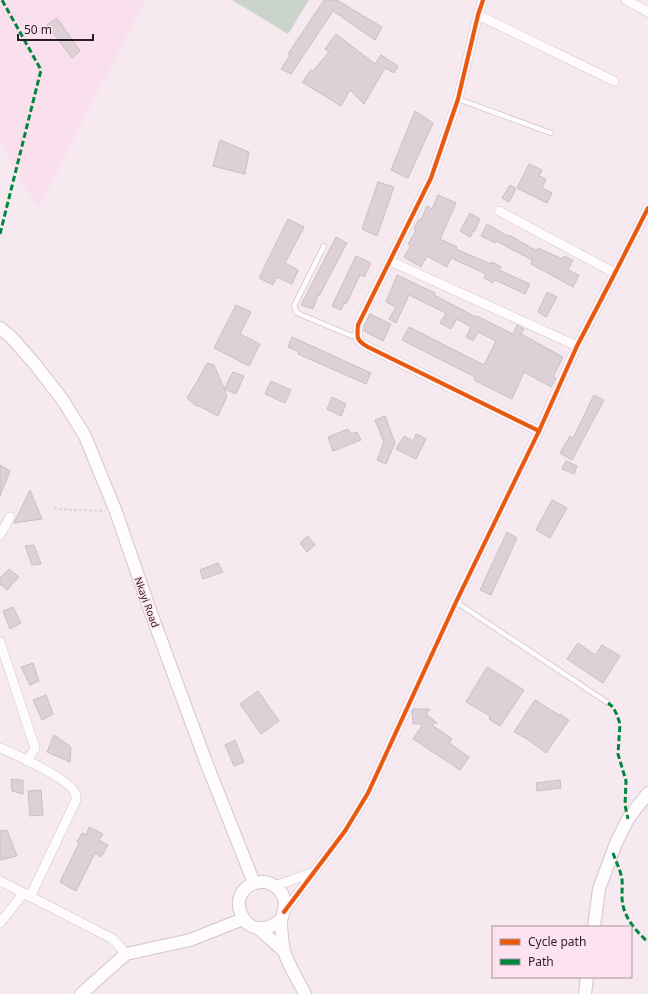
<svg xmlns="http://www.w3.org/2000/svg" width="648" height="994" font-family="'Noto Sans',sans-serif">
<rect width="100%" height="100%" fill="#f6e9ef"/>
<polygon fill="#fadfed" points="0,0 145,0 38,209 0,143"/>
<polygon fill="#cbd4cb" points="232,0 309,0 288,34"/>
<g fill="#ddd1d7" stroke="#cabfc4">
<polygon points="324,0 337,0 382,27 375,40 333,11 291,74 281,69 290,55 288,54"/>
<polygon points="57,18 80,51 72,58 47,25"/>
<polygon points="336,34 375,64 381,55 398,66 394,73 385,68 364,104 350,90 341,106 302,82 311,70 313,71 329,52 325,49"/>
<polygon points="415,111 433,123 408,178 391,170"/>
<polygon points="220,140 249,152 245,174 213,166"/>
<polygon points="529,164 542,170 539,176 546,179 542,188 552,193 547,203 517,188"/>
<polygon points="378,182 394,187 377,236 362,229"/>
<polygon points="510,185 516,189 509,202 502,198"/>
<polygon points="438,195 456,203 440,239 457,247 456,249 491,264 492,262 501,267 499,270 530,284 525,294 495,280 493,283 484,278 486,274 451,258 447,267 427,256 421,267 404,257 411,245 408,244 416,230 414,229 419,219 421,220 427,206 432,209"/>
<polygon points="470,213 480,219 474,232 473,231 470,237 460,231"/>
<polygon points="288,219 304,227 285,263 298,270 292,284 277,277 273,285 259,278"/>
<polygon points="487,224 508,236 509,235 537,251 538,248 562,259 564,256 573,260 568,270 579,275 573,287 531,264 532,260 496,241 495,243 481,236"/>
<polygon points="336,237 347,243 319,296 318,295 313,309 301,305"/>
<polygon points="356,256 371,263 364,277 360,275 346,304 344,303 341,310 332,306"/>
<polygon points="397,275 435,293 434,295 476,317 477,316 513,334 517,325 524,329 521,334 563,357 553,377 556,378 551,387 524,372 512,399 474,380 475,377 402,340 409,327 484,365 496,341 478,332 473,341 466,337 471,327 457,319 451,329 440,323 446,313 409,295 396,323 389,319 396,307 386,302"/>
<polygon points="547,292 557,297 546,317 538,312"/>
<polygon points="236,305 251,312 240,334 260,344 249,366 214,348"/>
<polygon points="370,314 391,324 383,341 364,331 364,327"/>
<polygon points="292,337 371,373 366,384 298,354 299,352 288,347"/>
<polygon points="207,363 214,365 227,396 218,416 199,406 198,407 187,398 198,380"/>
<polygon points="233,372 244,376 236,394 224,389"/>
<polygon points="271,381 291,390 285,403 265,394"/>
<polygon points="594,395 604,400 572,460 560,453 570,436 573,438"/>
<polygon points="332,397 346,404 341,416 327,409"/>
<polygon points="385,416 395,443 386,464 377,460 384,442 375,420"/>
<polygon points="348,429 351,434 357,432 361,440 333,451 328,437"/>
<polygon points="416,434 426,439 416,459 396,449 404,436 413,441"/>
<polygon points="566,461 577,466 574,474 562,469"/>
<polygon points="0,465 10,471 0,496"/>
<polygon points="30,490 42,519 14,523"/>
<polygon points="552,500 567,508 550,538 536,530"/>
<polygon points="507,532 517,538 491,595 480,590"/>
<polygon points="308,536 315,545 307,552 300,543"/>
<polygon points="34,545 41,564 32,565 25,546"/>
<polygon points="218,563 223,572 203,579 200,570"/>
<polygon points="9,569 19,577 7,590 0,584 0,578"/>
<polygon points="13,607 21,623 10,629 3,611"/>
<polygon points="578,643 595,655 602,645 620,656 603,683 567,659"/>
<polygon points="33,663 39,681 30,685 21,667"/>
<polygon points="487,667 524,690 500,726 489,719 490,716 466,702"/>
<polygon points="258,691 279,721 261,734 240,704"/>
<polygon points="46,695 53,714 42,720 33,700"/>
<polygon points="535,700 559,715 560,714 569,720 546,753 527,739 514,732"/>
<polygon points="413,709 430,709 426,714 437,723 433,723 432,725 452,739 449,743 469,757 460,770 413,739 423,724 413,724 412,712"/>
<polygon points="54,735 71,747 70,762 47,752"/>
<polygon points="235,740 244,762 234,766 225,745"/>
<polygon points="11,779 23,780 23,794 12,791"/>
<polygon points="560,780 561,788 537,791 536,783"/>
<polygon points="41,790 43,815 30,816 28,791"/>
<polygon points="89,827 103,834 99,840 108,845 101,857 95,853 76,891 60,882 79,843 77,842 82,833 86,835"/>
<polygon points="7,830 17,856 0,860 0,831"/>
</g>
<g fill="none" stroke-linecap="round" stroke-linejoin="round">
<defs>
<g id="lane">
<polyline points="458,99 551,133"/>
<polyline points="324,246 294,306 297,313 352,336 357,336"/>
<polyline points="456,602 608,703"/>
</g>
<g id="street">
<path d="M483,0L478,15L458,99L431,178L358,325C357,338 356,340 368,347L539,431"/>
<polyline points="626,0 648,12"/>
<polyline points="478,15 614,81"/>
<polyline points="499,211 615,273"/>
<polyline points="390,261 577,346"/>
<polyline points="0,535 10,517"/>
<polyline points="0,642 35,748 27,761"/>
<path d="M0,748C15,754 71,780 75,793C76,795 76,798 76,800L30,897"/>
<polyline points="0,881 113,939 126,954"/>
<polyline points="275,886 314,872"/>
<polyline points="284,912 345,831 368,793 456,602 539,431 577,346 615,273 648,208"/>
<polyline points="0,923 23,894"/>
</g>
<g id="secondary">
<polyline points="0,328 11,337 34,363 62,399 85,436 116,512 151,613 206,762 254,883"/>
<path d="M280,920C265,933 247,931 240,911C232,887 265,871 280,891C291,905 280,913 281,926C282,934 282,943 284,950C286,962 300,983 305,994"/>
<polyline points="594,927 599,889 616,843 628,819 648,793"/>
<polyline points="259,929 284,951"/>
<polyline points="81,994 126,954 190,940 243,919"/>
<polyline points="585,994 587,977"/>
</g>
</defs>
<use href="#lane" stroke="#d2c6cc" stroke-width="6"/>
<use href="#street" stroke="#d2c6cc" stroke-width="10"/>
<use href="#secondary" stroke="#d2c6cc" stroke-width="14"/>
<path stroke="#dad5d7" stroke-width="2" stroke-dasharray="3 2" stroke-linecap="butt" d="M54,508C71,511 88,510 105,511"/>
<use href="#lane" stroke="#fefcfd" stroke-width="4.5"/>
<use href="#street" stroke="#fefcfd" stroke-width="9"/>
<use href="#secondary" stroke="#fefcfd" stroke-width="12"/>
<g stroke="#00873e" stroke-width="3" stroke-dasharray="6 3" stroke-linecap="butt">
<polyline points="0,234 41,70 2,0"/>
<polyline points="608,703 613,707 617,715 620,724 618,754 626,781 625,805 628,819"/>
<path d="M613,853C616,862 621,871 622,880C623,891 620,900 625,912C629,923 639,934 648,942"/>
</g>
<defs>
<g id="cycleway">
<path d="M483,0L478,15L458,99L431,178L358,325C357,338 356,340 368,347L539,431"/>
<polyline points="284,912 345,831 368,793 456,602 539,431 577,346 615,273 648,208"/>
</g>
</defs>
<use href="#cycleway" stroke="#fce3ef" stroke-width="6"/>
<use href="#cycleway" stroke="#e8590c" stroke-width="4"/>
</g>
<g text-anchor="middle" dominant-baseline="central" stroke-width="3" stroke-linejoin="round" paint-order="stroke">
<g font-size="10" fill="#291e24" stroke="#fce3ef">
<text transform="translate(147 602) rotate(70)">Nkayi Road</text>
</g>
</g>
<rect x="492" y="926" width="140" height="52" fill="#fce3ef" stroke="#a8949e"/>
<rect x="500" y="939" width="20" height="6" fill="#e8590c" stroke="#a8949e"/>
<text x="528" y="946" font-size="12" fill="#291e24">Cycle path</text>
<rect x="500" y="959" width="20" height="6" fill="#00873e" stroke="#a8949e"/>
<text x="528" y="966" font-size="12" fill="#291e24">Path</text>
<path d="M18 34v6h75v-6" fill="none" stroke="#291e24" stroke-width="2"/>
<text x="24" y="34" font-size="12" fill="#291e24" stroke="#fce3ef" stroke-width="3" paint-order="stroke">50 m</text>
</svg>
